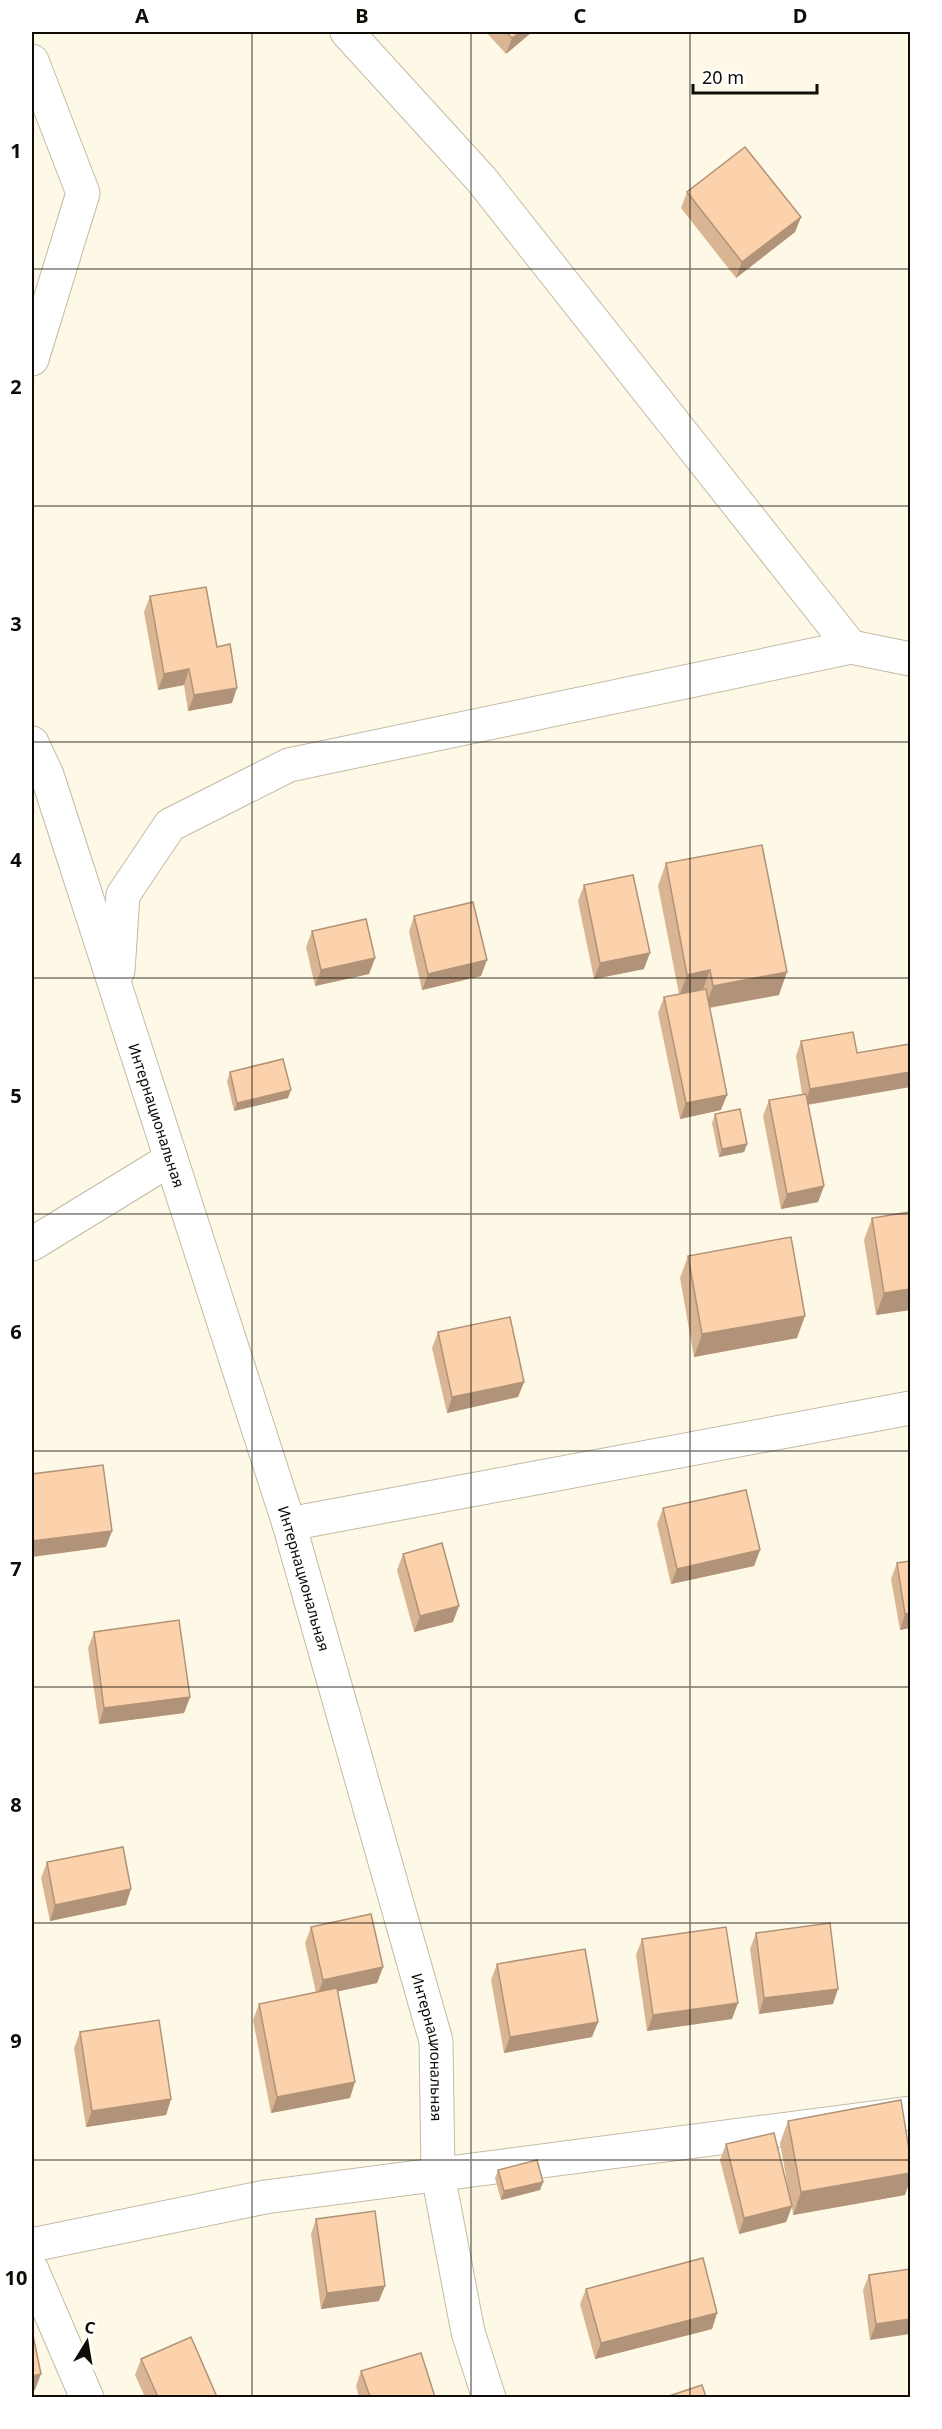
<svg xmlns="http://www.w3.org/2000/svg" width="942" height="2429" font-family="'Noto Sans',sans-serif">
<rect width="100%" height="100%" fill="#fef9e7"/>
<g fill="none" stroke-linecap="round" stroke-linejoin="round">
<defs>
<g id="street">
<polyline points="347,32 481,179 851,647 910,659"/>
<polyline points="32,61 83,193 32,359"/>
<path id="s1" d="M32,743L47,775L289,1524L436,2041L438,2175L468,2332L489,2398"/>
<polyline points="118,971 123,895 170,825 289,765 851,647"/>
<polyline points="32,1244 171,1159"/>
<polyline points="289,1524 910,1408"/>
<polyline points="32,2245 265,2197 910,2113"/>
<polyline points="32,2270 87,2398"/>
</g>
</defs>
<use href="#street" stroke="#c2bca6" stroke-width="35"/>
<use href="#street" stroke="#fff" stroke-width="33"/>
</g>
<g fill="#d9b594">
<polygon points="486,32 532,32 506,54"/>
<polygon points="687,192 801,217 795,232 736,278 681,208"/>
<polygon points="150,596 217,647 232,703 188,711 184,685 158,690 144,612"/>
<polygon points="666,863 779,995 710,1008 721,1110 680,1119 658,1013 664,997 679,994 658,886"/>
<polygon points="584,885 644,969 594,979 578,901"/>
<polygon points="414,916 481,976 422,990 409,932"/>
<polygon points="312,931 375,958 369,974 315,986 306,947"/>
<polygon points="801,1041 857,1053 910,1044 910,1087 808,1105 824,1186 818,1202 781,1209 763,1116 769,1100 802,1094 796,1056"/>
<polygon points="230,1072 288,1098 234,1111 227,1081"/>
<polygon points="715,1114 747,1144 744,1152 719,1157 712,1123"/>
<polygon points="872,1218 910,1310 876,1315 864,1240"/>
<polygon points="688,1256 797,1338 694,1357 680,1278"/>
<polygon points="438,1332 524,1382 518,1397 447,1413 432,1348"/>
<polygon points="663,1508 760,1550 754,1566 671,1584 657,1524"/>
<polygon points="403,1554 453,1622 414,1632 397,1570"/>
<polygon points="897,1563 910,1628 900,1630 891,1579"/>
<polygon points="94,1632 190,1697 184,1713 99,1724 88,1648"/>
<polygon points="47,1862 126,1905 50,1921 41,1878"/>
<polygon points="311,1927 383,1967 377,1983 338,1991 350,2098 271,2113 253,2020 259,2004 316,1993 305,1943"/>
<polygon points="756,1933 833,2004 759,2014 750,1949"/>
<polygon points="642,1939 732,2019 647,2031 636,1955"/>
<polygon points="497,1964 598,2022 592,2037 504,2053 491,1980"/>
<polygon points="80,2032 171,2099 166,2115 86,2127 74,2048"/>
<polygon points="788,2121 905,2195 793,2215 792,2207 786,2222 739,2234 720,2160 726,2144 790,2199 780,2143"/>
<polygon points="498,2170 543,2182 540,2190 501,2200 495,2178"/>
<polygon points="316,2219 379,2301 321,2309 311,2234"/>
<polygon points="910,2269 870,2340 863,2290 869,2275"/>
<polygon points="586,2289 717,2313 712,2329 595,2359 580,2304"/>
<polygon points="141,2359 217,2397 145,2397 135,2375"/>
<polygon points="361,2371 435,2397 359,2397 356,2386"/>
</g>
<g fill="#b09378">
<polygon points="520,32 532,32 506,54 512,38"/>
<polygon points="801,217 795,232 736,278 742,262"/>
<polygon points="189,669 184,685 158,690 164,674"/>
<polygon points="237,688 232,703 188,711 194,695"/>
<polygon points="650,953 644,969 594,979 600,963"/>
<polygon points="375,958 369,974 315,986 321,970"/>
<polygon points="487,960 481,976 422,990 428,974"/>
<polygon points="710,970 702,992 679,997 687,975"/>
<polygon points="787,972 779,995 705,1008 713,986"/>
<polygon points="910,1072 910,1087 804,1105 810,1089"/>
<polygon points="291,1090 288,1098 234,1111 237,1103"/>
<polygon points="727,1095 721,1110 680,1119 686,1103"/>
<polygon points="747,1144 744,1152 719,1157 722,1149"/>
<polygon points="824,1186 818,1202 781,1209 787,1194"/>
<polygon points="910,1289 910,1310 876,1315 884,1293"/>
<polygon points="805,1316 797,1338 694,1357 702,1334"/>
<polygon points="524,1382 518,1397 447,1413 452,1397"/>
<polygon points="112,1531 106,1547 32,1557 32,1541"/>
<polygon points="760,1550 754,1566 671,1584 677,1569"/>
<polygon points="459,1606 453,1622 414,1632 420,1616"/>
<polygon points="910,1613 910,1628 900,1630 905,1614"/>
<polygon points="190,1697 184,1713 99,1724 104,1708"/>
<polygon points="131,1889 126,1905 50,1921 55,1905"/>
<polygon points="383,1967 377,1983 317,1996 323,1980"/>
<polygon points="838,1989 833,2004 759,2014 764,1998"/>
<polygon points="738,2003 732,2019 647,2031 653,2015"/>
<polygon points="598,2022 592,2037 504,2053 510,2037"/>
<polygon points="355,2082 350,2098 271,2113 277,2097"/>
<polygon points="171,2099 166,2115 86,2127 92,2111"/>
<polygon points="910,2173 910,2181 905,2195 793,2215 801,2192"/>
<polygon points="543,2182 540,2190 501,2200 504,2191"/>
<polygon points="792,2206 786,2222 739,2234 744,2218"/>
<polygon points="385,2286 379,2301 321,2309 327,2293"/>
<polygon points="717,2313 712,2329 595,2359 601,2343"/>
<polygon points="910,2319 910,2334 870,2340 876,2324"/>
<polygon points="41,2374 35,2390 32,2391 32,2376"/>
</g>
<g fill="#fcd2ac" stroke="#b09378" stroke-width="1.5">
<polygon points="506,32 520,32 512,38"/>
<polygon points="745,147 801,217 742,262 687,192"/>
<polygon points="206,587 217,647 230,644 237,688 194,695 189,669 164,674 150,596"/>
<polygon points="762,845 787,972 713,986 710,970 687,975 666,863"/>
<polygon points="633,875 650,953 600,963 584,885"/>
<polygon points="473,902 487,960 428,974 414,916"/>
<polygon points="366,919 375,958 321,970 312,931"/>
<polygon points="706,989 727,1095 686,1103 664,997"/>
<polygon points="853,1032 857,1053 910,1044 910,1072 810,1089 801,1041"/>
<polygon points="283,1059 291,1090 237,1103 230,1072"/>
<polygon points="806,1094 824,1186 787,1194 769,1100"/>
<polygon points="740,1109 747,1144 722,1149 715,1114"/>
<polygon points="910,1212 910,1289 884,1293 872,1218"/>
<polygon points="791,1237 805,1316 702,1334 688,1256"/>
<polygon points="510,1317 524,1382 452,1397 438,1332"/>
<polygon points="103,1465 112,1531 32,1541 32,1474"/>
<polygon points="746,1490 760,1550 677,1569 663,1508"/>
<polygon points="442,1543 459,1606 420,1616 403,1554"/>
<polygon points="910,1561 910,1613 905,1614 897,1563"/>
<polygon points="179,1620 190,1697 104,1708 94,1632"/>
<polygon points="123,1847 131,1889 55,1905 47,1862"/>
<polygon points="371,1914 383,1967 323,1980 311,1927"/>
<polygon points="830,1923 838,1989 764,1998 756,1933"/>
<polygon points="726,1927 738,2003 653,2015 642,1939"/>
<polygon points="585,1949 598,2022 510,2037 497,1964"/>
<polygon points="337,1988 355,2082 277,2097 259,2004"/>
<polygon points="159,2020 171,2099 92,2111 80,2032"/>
<polygon points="901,2100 910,2156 910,2173 801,2192 788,2121"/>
<polygon points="774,2133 792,2206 744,2218 726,2144"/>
<polygon points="537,2160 543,2182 504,2191 498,2170"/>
<polygon points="375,2211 385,2286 327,2293 316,2219"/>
<polygon points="703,2258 717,2313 601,2343 586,2289"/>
<polygon points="910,2269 910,2319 876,2324 869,2275"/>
<polygon points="32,2335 33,2335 41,2374 32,2376"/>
<polygon points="191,2337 217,2397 158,2397 141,2359"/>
<polygon points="421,2353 435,2397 370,2397 361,2371"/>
<polygon points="702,2385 706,2397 666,2397"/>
</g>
<path fill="none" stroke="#0e0c05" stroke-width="1.5" stroke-opacity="0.55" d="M252,32V2398M471,32V2398M690,32V2398M32,269H910M32,506H910M32,742H910M32,978H910M32,1214H910M32,1451H910M32,1687H910M32,1923H910M32,2160H910"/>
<g text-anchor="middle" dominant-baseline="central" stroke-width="5" stroke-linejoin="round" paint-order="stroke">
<g font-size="15" fill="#0e0c05" stroke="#fff">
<text stroke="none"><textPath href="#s1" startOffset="393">Интернациональная</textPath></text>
<text stroke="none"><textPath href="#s1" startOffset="879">Интернациональная</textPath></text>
<text stroke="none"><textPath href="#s1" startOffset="1365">Интернациональная</textPath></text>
</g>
</g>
<rect width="942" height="2429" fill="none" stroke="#ffffff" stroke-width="66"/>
<g transform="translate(87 2342) rotate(11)" stroke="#ffffff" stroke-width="4.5" paint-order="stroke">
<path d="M0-4.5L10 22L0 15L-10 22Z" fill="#0e0c05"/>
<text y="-9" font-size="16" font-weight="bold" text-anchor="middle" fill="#0e0c05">С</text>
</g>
<path d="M693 84v9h124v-9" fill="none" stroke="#0e0c05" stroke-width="3"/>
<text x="702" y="84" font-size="18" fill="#0e0c05" stroke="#ffffff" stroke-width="4.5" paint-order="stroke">20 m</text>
<rect x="33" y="33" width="876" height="2363" fill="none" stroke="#0e0c05" stroke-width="2"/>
<g font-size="20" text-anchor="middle" font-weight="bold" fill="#0e0c05">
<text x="142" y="23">A</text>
<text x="362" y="23">B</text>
<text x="580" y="23">C</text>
<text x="800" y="23">D</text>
<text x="16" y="158">1</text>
<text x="16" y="394">2</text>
<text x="16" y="631">3</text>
<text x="16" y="867">4</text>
<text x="16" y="1103">5</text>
<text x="16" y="1339">6</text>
<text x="16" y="1576">7</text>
<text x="16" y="1812">8</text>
<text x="16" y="2048">9</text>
<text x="16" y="2285">10</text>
</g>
</svg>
